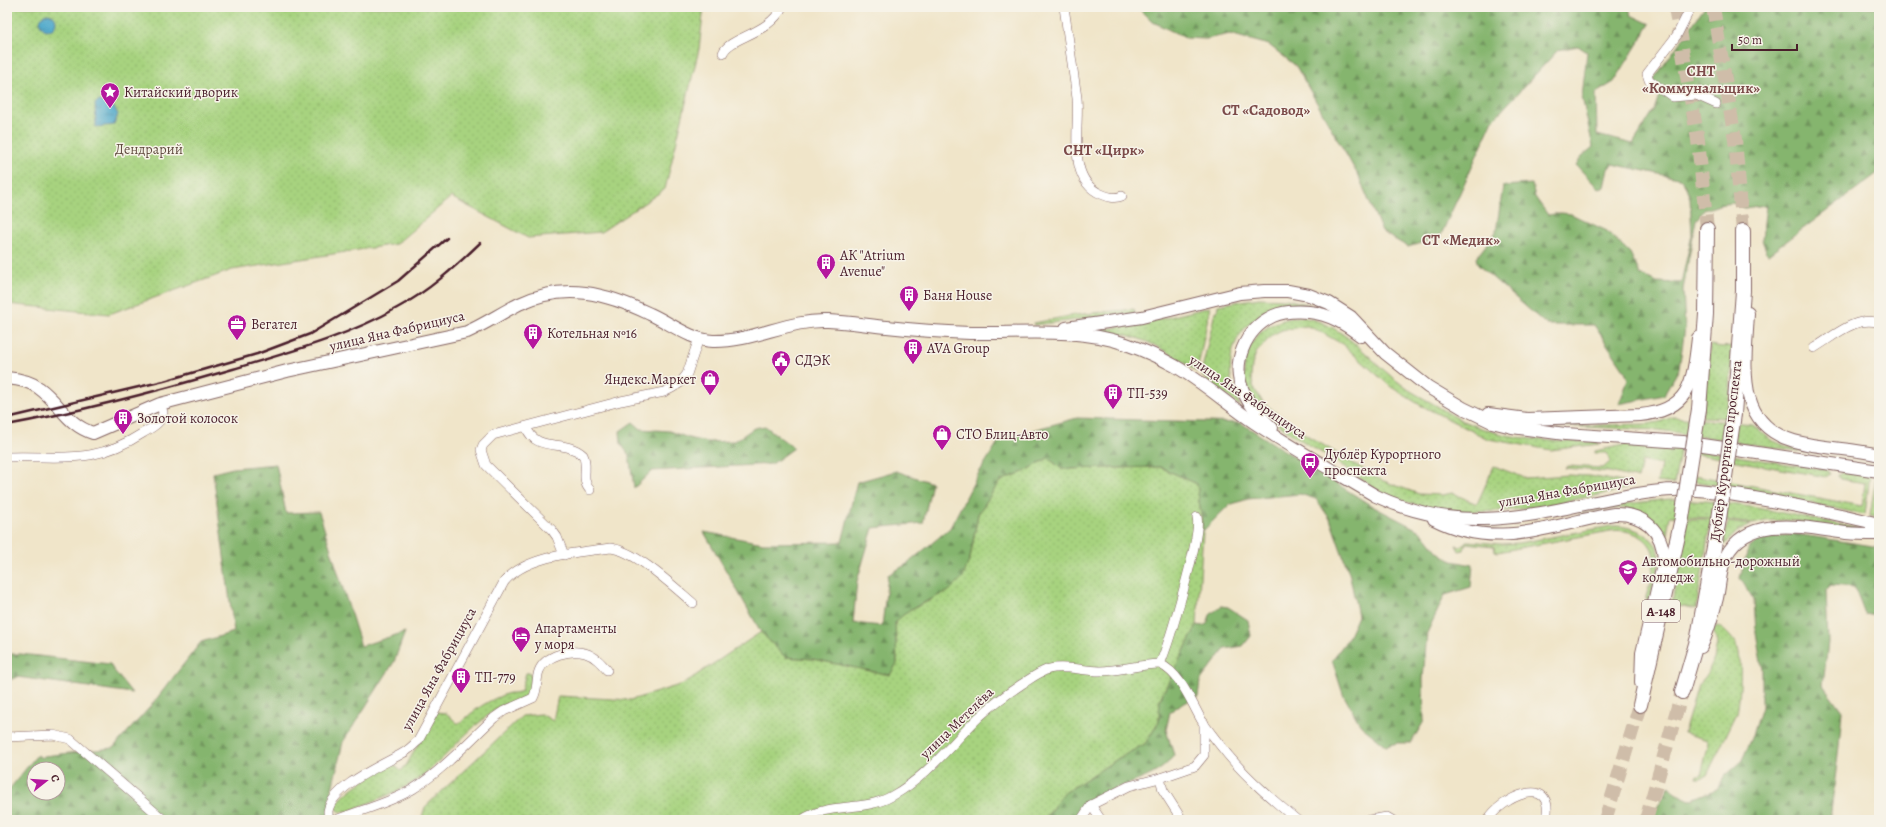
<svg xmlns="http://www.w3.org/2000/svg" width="1886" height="827" font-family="Alegreya,serif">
<defs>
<pattern id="green-dots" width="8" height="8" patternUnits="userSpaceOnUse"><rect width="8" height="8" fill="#a7d37f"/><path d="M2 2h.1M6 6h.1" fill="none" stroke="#91b56e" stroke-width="1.8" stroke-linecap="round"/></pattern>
<pattern id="forest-firs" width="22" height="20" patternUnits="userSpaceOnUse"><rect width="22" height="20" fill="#85b56e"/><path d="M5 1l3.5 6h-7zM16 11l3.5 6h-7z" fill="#6f935b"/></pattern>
<pattern id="water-ripples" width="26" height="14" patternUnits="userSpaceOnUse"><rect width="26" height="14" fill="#4ca7ca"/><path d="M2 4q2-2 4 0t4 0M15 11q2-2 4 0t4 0" fill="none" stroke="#4187a4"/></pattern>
</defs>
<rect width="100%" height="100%" fill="#f7f3e8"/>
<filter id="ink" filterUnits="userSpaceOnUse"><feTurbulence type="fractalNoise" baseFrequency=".025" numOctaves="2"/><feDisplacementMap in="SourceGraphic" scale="8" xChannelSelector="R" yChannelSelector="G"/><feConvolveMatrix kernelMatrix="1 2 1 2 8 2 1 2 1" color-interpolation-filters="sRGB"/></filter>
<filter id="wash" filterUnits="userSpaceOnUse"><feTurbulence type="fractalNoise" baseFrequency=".012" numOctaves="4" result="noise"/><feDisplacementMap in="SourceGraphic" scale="16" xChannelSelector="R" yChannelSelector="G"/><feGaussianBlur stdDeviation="0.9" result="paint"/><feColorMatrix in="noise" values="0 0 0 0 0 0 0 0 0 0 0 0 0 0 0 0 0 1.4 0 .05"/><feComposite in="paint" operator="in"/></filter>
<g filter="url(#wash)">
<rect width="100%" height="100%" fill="#f0e5c9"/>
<g fill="url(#green-dots)" stroke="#787955">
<polygon points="7,7 704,7 699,49 665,189 601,232 528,238 451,197 396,244 232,270 109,314 7,304"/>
<path d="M1259,298L1286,299L1310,305C1264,301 1225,330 1231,379C1233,388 1237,397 1240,406L1202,376L1204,370L1202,369L1215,312H1217L1218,305Z"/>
<path d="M1210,307L1197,372C1176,356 1153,342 1127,335C1116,333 1103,335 1093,331L1095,330L1137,325Z"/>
<polygon points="1134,309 1135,313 1034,325 1034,323 1074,315"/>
<path d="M1299,317C1343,321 1368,360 1401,384C1410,392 1422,397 1432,403C1442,409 1453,416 1463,421C1505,440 1552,442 1597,442L1600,444L1551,450L1488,439L1420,405L1391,387L1342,344L1319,331L1307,326L1282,330L1272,335L1256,353L1252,365L1251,378L1254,388L1262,401L1275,412L1305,434L1381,480L1419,494L1443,495L1452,493L1477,504L1494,466L1525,478L1568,475L1590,476L1622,482L1626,484V488C1613,494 1579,498 1564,502C1509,513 1454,517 1399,500C1376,492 1358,476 1337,462C1301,439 1222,403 1250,347C1260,327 1279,319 1299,317Z"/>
<polygon points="1710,345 1722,347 1732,346 1730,394 1726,418 1702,417"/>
<polygon points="1673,417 1753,424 1771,440 1786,446 1811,453 1659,430 1560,426 1647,424 1659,422"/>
<polygon points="1629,444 1681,447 1674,484 1657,482 1661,465 1642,461 1638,479 1610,472 1565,468 1568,466 1603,468 1610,462 1610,459 1606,453 1595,453 1595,451"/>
<polygon points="1698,450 1827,470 1830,474 1826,477 1697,454"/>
<polygon points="1048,458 1062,469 1160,467 1197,484 1203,531 1197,625 1160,699 1159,722 1145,744 1119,758 1063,794 1044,820 421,820 425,807 522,716 541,714 553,721 558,696 631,700 683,684 761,632 786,657 813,659 890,675 897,663 895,622 909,610 931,600 970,558 978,514 1000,481 1026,471"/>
<polygon points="1842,472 1870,475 1865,515 1778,496 1693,481 1694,475 1862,506 1865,483 1840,479 1838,474"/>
<polygon points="1876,476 1879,476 1879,518 1870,516"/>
<path d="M1669,499C1734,500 1797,516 1860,529V530L1786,520L1766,521L1753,524L1711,518L1670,516L1666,540C1645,499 1618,506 1579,514L1624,504Z"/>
<polygon points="1687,519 1711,519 1696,609 1684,606 1671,608"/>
<polygon points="1728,522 1751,525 1737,532 1723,546"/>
<path d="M1611,526C1630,525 1657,534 1660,557C1660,565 1652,590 1650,600L1646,599V597C1649,586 1653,574 1654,563C1656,538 1630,528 1610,531L1498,552L1495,551L1494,546L1466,543L1464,550L1459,551L1456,545L1462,546L1466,541H1469L1501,544L1519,543Z"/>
<path d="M1718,626C1726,631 1733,638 1737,647C1743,659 1740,699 1737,713L1707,775L1701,778H1696L1697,775H1701L1708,746L1707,740L1684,733L1698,685L1706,676L1714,659L1717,643L1713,631L1715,627Z"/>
<path d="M526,673H530C533,678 531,691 527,696C521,702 507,703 499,707C494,710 489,714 485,718C459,737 440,766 412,783C391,795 369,803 346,812H341L336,809C335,795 380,771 392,763L401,771L407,764L436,712L446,713L457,723H461C473,710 489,700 506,694C511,692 516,694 521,691Z"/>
</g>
<g fill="url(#forest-firs)" stroke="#686a4c" fill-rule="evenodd">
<polygon points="1137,7 1629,7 1631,15 1650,24 1614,82 1596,93 1597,135 1633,144 1654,110 1660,93 1653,80 1705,7 1876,7 1879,8 1879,172 1768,255 1762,240 1766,205 1744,208 1733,203 1719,205 1704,210 1696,220 1683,289 1685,328 1679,369 1664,395 1619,404 1628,380 1625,371 1594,325 1547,325 1478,265 1476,258 1496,232 1503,186 1532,184 1535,197 1548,215 1561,213 1571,214 1607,231 1630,253 1640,274 1656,282 1681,283 1692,235 1690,198 1682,179 1612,164 1608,169 1604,187 1598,188 1576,165 1582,156 1593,147 1582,97 1587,52 1578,46 1558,50 1493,120 1440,237 1408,247 1382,232 1359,177 1296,66 1269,45 1230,34 1206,39 1186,38 1151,21"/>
<polygon points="1077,418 1241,423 1372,506 1422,532 1438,552 1452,561 1473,565 1471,587 1445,595 1427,633 1423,679 1424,721 1411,743 1397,743 1386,746 1361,726 1343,694 1332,660 1347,640 1358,616 1350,576 1330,519 1316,499 1300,494 1248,499 1229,505 1203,531 1197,484 1160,467 1062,469 1048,458 1026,471 1000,481 978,514 970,558 963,577 950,590 909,610 895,622 897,663 890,675 813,659 785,657 761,632 704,532 763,543 842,542 857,482 896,471 932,483 923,523 873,528 857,581 853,623 882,626 888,575 907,564 950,528 977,476 1000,439"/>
<polygon points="633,422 641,429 669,431 692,439 708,442 735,441 754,428 765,426 794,448 772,464 652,471 634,488 629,455 621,444 620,431"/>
<path d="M276,464L286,513L319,512L361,646L405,632L394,662L343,742L329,802L338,820H7V792L37,755L42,758L44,756L113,748L150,707L201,642L234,632L213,473L233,468ZM34,769H58V793H34Z"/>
<polygon points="1796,534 1879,547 1879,613 1876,616 1865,614 1854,587 1831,585 1826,590 1828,642 1823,685 1842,711 1839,746 1830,820 1628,820 1657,808 1669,786 1675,793 1690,800 1717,789 1725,776 1741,762 1752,738 1762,707 1762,669 1756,632 1754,600 1740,578 1749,546 1763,538"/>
<path d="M1221,606L1228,607L1248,620L1251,636L1243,646L1225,649L1200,681L1198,697L1181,704L1170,712L1166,730L1174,755C1151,790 1098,779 1076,820H1044L1063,794L1119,758L1145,744L1159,722L1160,699L1197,625L1202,626L1207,624L1210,615Z"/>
<polygon points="7,654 21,654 110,664 112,668 132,693 17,677 7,681"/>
</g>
<g fill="url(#water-ripples)" stroke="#4b637a">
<circle cx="48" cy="22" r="8"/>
<polygon points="98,101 106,102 106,104 110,107 113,106 118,114 114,125 96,127 95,104"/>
</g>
</g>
<g filter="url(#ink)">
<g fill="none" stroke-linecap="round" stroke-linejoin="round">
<g stroke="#cfbda9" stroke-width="14" stroke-dasharray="14 7" stroke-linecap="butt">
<polyline points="1675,7 1698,140 1707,229"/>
<polyline points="1713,7 1735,139 1743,231"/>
<polyline points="1605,820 1640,705"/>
<polyline points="1646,820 1682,692"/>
</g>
<defs>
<g id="minor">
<path d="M1064,7C1068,37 1073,68 1077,98C1080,128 1066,179 1101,194C1108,197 1114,199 1122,196"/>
<polyline points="1691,7 1677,35 1647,74 1649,80 1673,97 1696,95 1716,104"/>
<path d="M723,53C729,37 770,34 782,7"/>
<path d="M1814,348C1833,337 1856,315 1879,323"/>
<path d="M526,427C537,454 564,438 583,455C589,466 580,480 590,490"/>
<path d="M7,457C62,455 92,466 143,433C151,428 162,423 163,412L160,404"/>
<polyline points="564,555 557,537 552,530 486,465 481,450 483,445 493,435 621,401 664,392 672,388 680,383 687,374 699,338"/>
<path d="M1160,664C1181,674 1191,702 1202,721C1210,733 1220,745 1228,755C1248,779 1273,800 1297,820"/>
<polyline points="7,737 53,735 70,739 164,820"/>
<polyline points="1160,778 1163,790 1182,820"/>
<polyline points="1091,805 1101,820"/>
<path d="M329,820C328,817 328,813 328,811C333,785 383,765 403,753C409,750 413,745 418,741L504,582C526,555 576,553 610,548C635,550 673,586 693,603"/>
<path d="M336,820C361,810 390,803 413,789C443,770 468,742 494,718L504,711L533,698C538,690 536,679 539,671C545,655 571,649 585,653C595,656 601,663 607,670"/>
<path d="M802,820C828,802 864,812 892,796C928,776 950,745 979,717C992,705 1007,694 1022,684C1030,679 1039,672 1049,669C1065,665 1083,671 1100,671C1120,671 1140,664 1160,664C1169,643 1202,534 1197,517"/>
<polyline points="1081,820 1091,805 1129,786 1160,778 1195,766 1204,755 1204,723"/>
<polyline points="1369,820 1387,817 1392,820"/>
<path d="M1488,820C1499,799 1556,771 1546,820"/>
</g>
<g id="secondary">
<path d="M1748,313C1746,362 1733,424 1794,441C1822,449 1851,448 1879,455"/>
<polyline points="1066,328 1142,317 1240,293 1264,291 1288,291 1309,295 1329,303 1351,317 1385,353 1428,387 1463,408 1492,422 1512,427 1565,434 1683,442 1879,471"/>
<path d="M7,378C18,379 30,381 39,388C60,403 67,425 93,433L160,404L287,371L467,332C485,324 501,313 519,304C565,282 606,293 650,314C670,323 691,340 713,341C753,342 789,319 828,321C848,322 867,325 887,327C914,330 942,332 970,333C1021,334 1076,327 1126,344C1143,350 1159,357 1175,366C1203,382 1228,405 1255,423C1294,449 1336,472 1376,496C1451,531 1513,520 1590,503C1617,498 1645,491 1673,490C1700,488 1728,494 1754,498C1796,505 1838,514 1879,524"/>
<path d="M1488,414L1527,419L1640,415C1691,410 1693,381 1698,338"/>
<path d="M1272,428C1261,417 1250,407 1244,393C1230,364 1245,329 1273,316C1284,311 1297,311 1309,312C1330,314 1345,324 1361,336"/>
<path d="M1434,519C1498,552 1550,524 1614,514C1643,513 1663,530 1664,560L1642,653L1641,683"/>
<path d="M1701,647C1708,632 1713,614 1717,598C1720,584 1720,569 1726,556C1749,513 1807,528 1846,533C1857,534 1868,534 1879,534"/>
</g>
<g id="primary">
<polyline points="1699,409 1706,314 1707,229"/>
<polyline points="1734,414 1743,291 1743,231"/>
<polyline points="1682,692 1698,637 1719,519"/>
<polyline points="1640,705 1682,518"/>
</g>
</defs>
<use href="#minor" stroke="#846462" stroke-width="10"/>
<use href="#secondary" stroke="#846462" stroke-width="14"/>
<use href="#primary" stroke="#846462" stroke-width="16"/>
<use href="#minor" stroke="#fff" stroke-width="9"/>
<use href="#secondary" stroke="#fff" stroke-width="12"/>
<use href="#primary" stroke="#fff" stroke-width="14"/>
<g stroke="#4a1f2b" stroke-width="2.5">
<polyline points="7,418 164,381 257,354 310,334 398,281 447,238"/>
<path d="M7,425C83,411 158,391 233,369C289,352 346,337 397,308C429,291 455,267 480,243"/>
</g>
<defs>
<g id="primary-bridge">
<polyline points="1682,518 1699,409"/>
<polyline points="1719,519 1734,414"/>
</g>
</defs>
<use href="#primary-bridge" stroke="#846462" stroke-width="16" stroke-linecap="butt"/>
<use href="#primary-bridge" stroke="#fff" stroke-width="14"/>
</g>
</g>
<defs>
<symbol id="sight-pin" viewBox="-11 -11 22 30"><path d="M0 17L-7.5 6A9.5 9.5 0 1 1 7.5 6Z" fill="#b5179e" stroke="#f7f3e8"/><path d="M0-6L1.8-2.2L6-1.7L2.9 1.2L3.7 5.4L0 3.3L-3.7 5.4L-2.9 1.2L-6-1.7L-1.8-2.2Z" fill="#fff"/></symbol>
<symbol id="building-pin" viewBox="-11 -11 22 30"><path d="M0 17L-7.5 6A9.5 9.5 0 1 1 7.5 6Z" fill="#b5179e" stroke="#f7f3e8"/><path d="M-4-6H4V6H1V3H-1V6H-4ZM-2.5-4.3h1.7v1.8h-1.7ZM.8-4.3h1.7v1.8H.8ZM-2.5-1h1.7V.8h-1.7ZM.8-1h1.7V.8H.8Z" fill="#fff"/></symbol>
<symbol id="office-pin" viewBox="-11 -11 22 30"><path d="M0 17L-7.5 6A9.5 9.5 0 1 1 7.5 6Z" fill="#b5179e" stroke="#f7f3e8"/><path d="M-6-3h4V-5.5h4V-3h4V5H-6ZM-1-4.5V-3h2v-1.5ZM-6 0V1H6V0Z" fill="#fff"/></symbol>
<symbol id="civic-pin" viewBox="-11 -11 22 30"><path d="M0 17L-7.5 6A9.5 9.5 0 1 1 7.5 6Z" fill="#b5179e" stroke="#f7f3e8"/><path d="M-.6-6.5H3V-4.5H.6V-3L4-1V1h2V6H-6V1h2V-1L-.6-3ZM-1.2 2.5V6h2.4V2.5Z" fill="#fff"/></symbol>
<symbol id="shop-pin" viewBox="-11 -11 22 30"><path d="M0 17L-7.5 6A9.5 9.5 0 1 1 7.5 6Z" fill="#b5179e" stroke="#f7f3e8"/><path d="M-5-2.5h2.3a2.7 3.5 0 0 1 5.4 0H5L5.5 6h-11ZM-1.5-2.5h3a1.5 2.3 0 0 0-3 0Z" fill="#fff"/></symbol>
<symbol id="bus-pin" viewBox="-11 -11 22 30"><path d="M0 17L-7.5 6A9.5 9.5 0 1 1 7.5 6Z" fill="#b5179e" stroke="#f7f3e8"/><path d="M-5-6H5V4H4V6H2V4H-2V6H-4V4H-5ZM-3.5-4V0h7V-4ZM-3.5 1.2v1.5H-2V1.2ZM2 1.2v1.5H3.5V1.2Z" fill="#fff"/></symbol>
<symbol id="university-pin" viewBox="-11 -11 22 30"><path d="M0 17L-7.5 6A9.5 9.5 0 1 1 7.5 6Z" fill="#b5179e" stroke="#f7f3e8"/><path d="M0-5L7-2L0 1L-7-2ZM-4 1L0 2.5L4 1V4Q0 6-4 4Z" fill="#fff"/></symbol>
<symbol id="hotel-pin" viewBox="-11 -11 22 30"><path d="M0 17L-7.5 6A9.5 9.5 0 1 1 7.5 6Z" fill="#b5179e" stroke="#f7f3e8"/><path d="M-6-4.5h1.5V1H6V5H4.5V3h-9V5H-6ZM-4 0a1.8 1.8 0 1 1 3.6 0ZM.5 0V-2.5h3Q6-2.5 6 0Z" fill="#fff"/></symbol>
</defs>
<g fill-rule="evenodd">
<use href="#sight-pin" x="99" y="81" width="22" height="30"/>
<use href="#building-pin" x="815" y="252" width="22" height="30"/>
<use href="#building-pin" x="898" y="284" width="22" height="30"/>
<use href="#office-pin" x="226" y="313" width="22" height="30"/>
<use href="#building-pin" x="522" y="322" width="22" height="30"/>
<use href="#building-pin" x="902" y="337" width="22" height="30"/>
<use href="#civic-pin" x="770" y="349" width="22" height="30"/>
<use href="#shop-pin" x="699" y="368" width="22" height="30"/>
<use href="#building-pin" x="1102" y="382" width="22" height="30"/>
<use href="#building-pin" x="112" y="407" width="22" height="30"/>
<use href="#shop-pin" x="931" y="423" width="22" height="30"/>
<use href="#bus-pin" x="1299" y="451" width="22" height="30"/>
<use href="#university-pin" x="1617" y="558" width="22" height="30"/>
<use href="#hotel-pin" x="510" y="625" width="22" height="30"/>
<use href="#building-pin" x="450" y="666" width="22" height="30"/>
</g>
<g text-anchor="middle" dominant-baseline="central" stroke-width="3" stroke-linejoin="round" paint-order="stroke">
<rect fill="#f7f3e8" stroke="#7e5f64" stroke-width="1" x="1642" y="600" width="38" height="22" rx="3"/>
<g font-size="13" font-weight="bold" fill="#4a1f2b">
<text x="1661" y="611">А-148</text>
</g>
<g font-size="14" fill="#4a1f2b" stroke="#f7f3e8" text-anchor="start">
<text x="124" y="92">Китайский дворик</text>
<text x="840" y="255">АК "Atrium<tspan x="840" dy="16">Avenue"</tspan></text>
<text x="923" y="295">Баня House</text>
<text x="251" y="324">Вегател</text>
<text x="547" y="333">Котельная №16</text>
<text x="927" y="348">AVA Group</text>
<text x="795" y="360">СДЭК</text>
<text x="696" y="379" text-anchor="end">Яндекс.Маркет</text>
<text x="1127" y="393">ТП-539</text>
<text x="137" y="418">Золотой колосок</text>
<text x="956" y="434">СТО Блиц-Авто</text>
<text x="1324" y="454">Дублёр Курортного<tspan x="1324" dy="16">проспекта</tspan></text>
<text x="1642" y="561">Автомобильно-дорожный<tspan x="1642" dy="16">колледж</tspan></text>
<text x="535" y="628">Апартаменты<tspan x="535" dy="16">у моря</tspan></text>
<text x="475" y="677">ТП-779</text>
</g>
<g font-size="14" fill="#614c40" stroke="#f7f3e8">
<text x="149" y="149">Дендрарий</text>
</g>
<g font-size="14" fill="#4a1f2b" stroke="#f7f3e8">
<text transform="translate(397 331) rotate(-13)">улица Яна Фабрициуса</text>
<text transform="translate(1248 397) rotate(34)">улица Яна Фабрициуса</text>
<text transform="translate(1726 451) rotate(-83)">Дублёр Курортного проспекта</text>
<text transform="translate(1567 491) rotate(-10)">улица Яна Фабрициуса</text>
<text transform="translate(439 669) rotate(-61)">улица Яна Фабрициуса</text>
<text transform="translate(957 723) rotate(-44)">улица Метелёва</text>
</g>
<g font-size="15" font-weight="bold" fill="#7c4b4a" stroke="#f7f3e8">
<text x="1701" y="71">СНТ<tspan x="1701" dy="17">«Коммунальщик»</tspan></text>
<text x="1266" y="110">СТ «Садовод»</text>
<text x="1104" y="150">СНТ «Цирк»</text>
<text x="1461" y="240">СТ «Медик»</text>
</g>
</g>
<rect width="1886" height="827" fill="none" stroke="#f7f3e8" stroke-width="24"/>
<g transform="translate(46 781) rotate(73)"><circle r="19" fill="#f7f3e8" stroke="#b29e9c"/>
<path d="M0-3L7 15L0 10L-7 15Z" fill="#b5179e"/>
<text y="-6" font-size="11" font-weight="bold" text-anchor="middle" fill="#4a1f2b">С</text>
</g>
<path d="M1732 44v6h65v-6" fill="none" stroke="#4a1f2b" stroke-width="2"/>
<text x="1738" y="44" font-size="12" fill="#4a1f2b" stroke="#f7f3e8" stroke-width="3" paint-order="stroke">50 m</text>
</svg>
